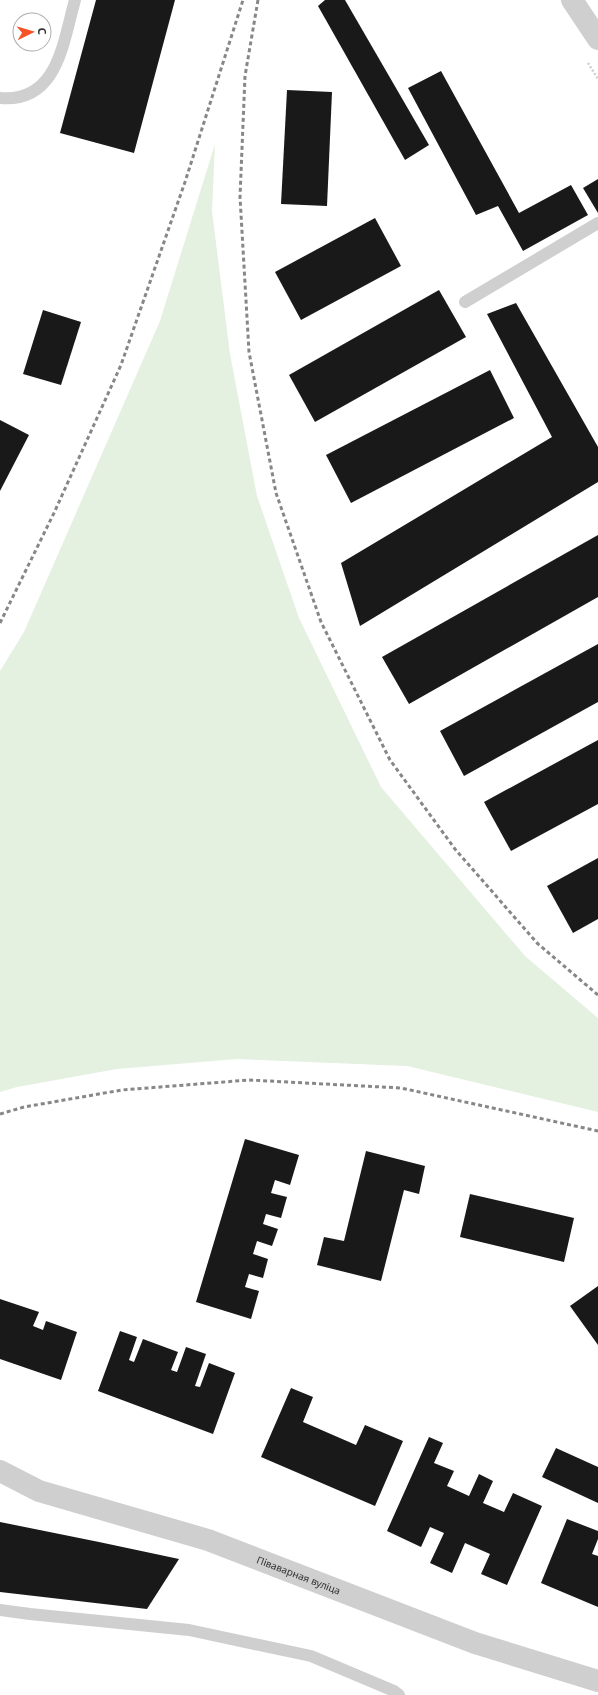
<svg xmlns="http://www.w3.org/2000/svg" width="598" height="1695" font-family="'Noto Sans',sans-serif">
<rect width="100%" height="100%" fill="#fff"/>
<polygon fill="#e4f0e0" points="215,144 212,211 230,354 257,496 299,618 381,787 525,956 598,1018 598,1112 407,1066 237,1059 117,1069 17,1087 0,1092 0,671 24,632 160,321"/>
<g fill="#191919">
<polygon points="96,0 175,0 134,153 60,133"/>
<polygon points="325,0 345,0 429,145 405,160 318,6"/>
<polygon points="441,71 519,213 571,185 588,215 523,251 498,206 476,215 408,88"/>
<polygon points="287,90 332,92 327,206 281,204"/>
<polygon points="598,179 598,213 583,188"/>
<polygon points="375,218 401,266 301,320 275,272"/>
<polygon points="439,290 466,337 315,422 289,375"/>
<polygon points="516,303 598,447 598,482 360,626 341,563 552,437 487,314"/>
<polygon points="43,310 81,322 61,385 23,374"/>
<polygon points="490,370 514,418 351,503 326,455"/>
<polygon points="0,420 29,435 0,491"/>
<polygon points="598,535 598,597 409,704 382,657"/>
<polygon points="598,644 598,702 464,776 440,731"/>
<polygon points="598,740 598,804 511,851 484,802"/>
<polygon points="598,858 598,919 573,933 547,886"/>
<polygon points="245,1139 299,1155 290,1185 275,1180 271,1193 287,1197 281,1218 266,1214 263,1224 278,1229 272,1246 257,1241 253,1254 268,1259 263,1278 249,1274 245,1287 259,1291 251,1319 196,1302"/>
<polygon points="366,1151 425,1166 419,1194 404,1190 381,1281 317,1265 324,1237 344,1241"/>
<polygon points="470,1194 574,1218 564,1262 460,1237"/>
<polygon points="598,1286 598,1345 570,1306"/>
<polygon points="0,1299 39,1312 33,1326 43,1330 46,1321 77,1332 61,1380 0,1359"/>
<polygon points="120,1331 137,1337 129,1360 134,1362 143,1339 178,1352 171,1370 177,1372 186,1347 206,1354 195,1386 200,1387 209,1363 235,1373 213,1434 98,1391"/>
<polygon points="291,1388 313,1397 303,1422 356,1445 365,1425 403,1441 375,1506 261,1457"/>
<polygon points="429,1437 443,1443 434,1463 454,1471 447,1486 469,1496 479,1474 493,1481 483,1503 504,1512 513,1493 542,1506 507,1585 481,1574 490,1554 465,1543 452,1573 430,1563 444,1533 430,1527 421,1547 387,1531"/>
<polygon points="556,1448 598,1467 598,1503 542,1477"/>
<polygon points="567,1519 598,1531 598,1539 592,1554 598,1556 598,1607 541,1583"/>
<polygon points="0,1522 99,1542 179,1559 147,1609 0,1592"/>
</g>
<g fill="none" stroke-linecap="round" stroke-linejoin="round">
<polyline stroke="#cfcfcf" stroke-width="2.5" stroke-dasharray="2 2" stroke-linecap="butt" points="588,63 598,79"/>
<g stroke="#cfcfcf" stroke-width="12">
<path d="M0,98C58,103 63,42 75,0"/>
<polyline points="465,302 598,223"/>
<polyline points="0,1610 30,1614 189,1630 311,1656 394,1691 399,1695"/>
</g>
<path stroke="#cfcfcf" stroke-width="22" id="s1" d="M0,1471L39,1491L208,1540L475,1643L598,1681"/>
<polyline stroke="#cfcfcf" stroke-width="22" points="572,0 598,39"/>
<g stroke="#878787" stroke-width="3" stroke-dasharray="4 3" stroke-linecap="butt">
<polyline points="258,0 245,76 240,197 249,352 276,493 321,622 390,760 455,849 537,943 598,995"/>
<polyline points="0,623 54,513 121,365 185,182 243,0"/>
<polyline points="0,1114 24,1107 122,1090 249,1080 401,1088 598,1131"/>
</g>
</g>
<g text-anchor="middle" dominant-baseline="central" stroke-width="4" stroke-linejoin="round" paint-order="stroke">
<g font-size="10" fill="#323232" stroke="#fff">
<text stroke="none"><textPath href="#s1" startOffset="317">Піваварная вуліца</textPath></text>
</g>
</g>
<g transform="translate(32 32) rotate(85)"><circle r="19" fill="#ffffff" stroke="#adadad"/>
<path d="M0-3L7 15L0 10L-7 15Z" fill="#f65227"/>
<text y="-6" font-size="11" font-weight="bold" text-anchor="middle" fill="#323232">С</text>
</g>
</svg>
